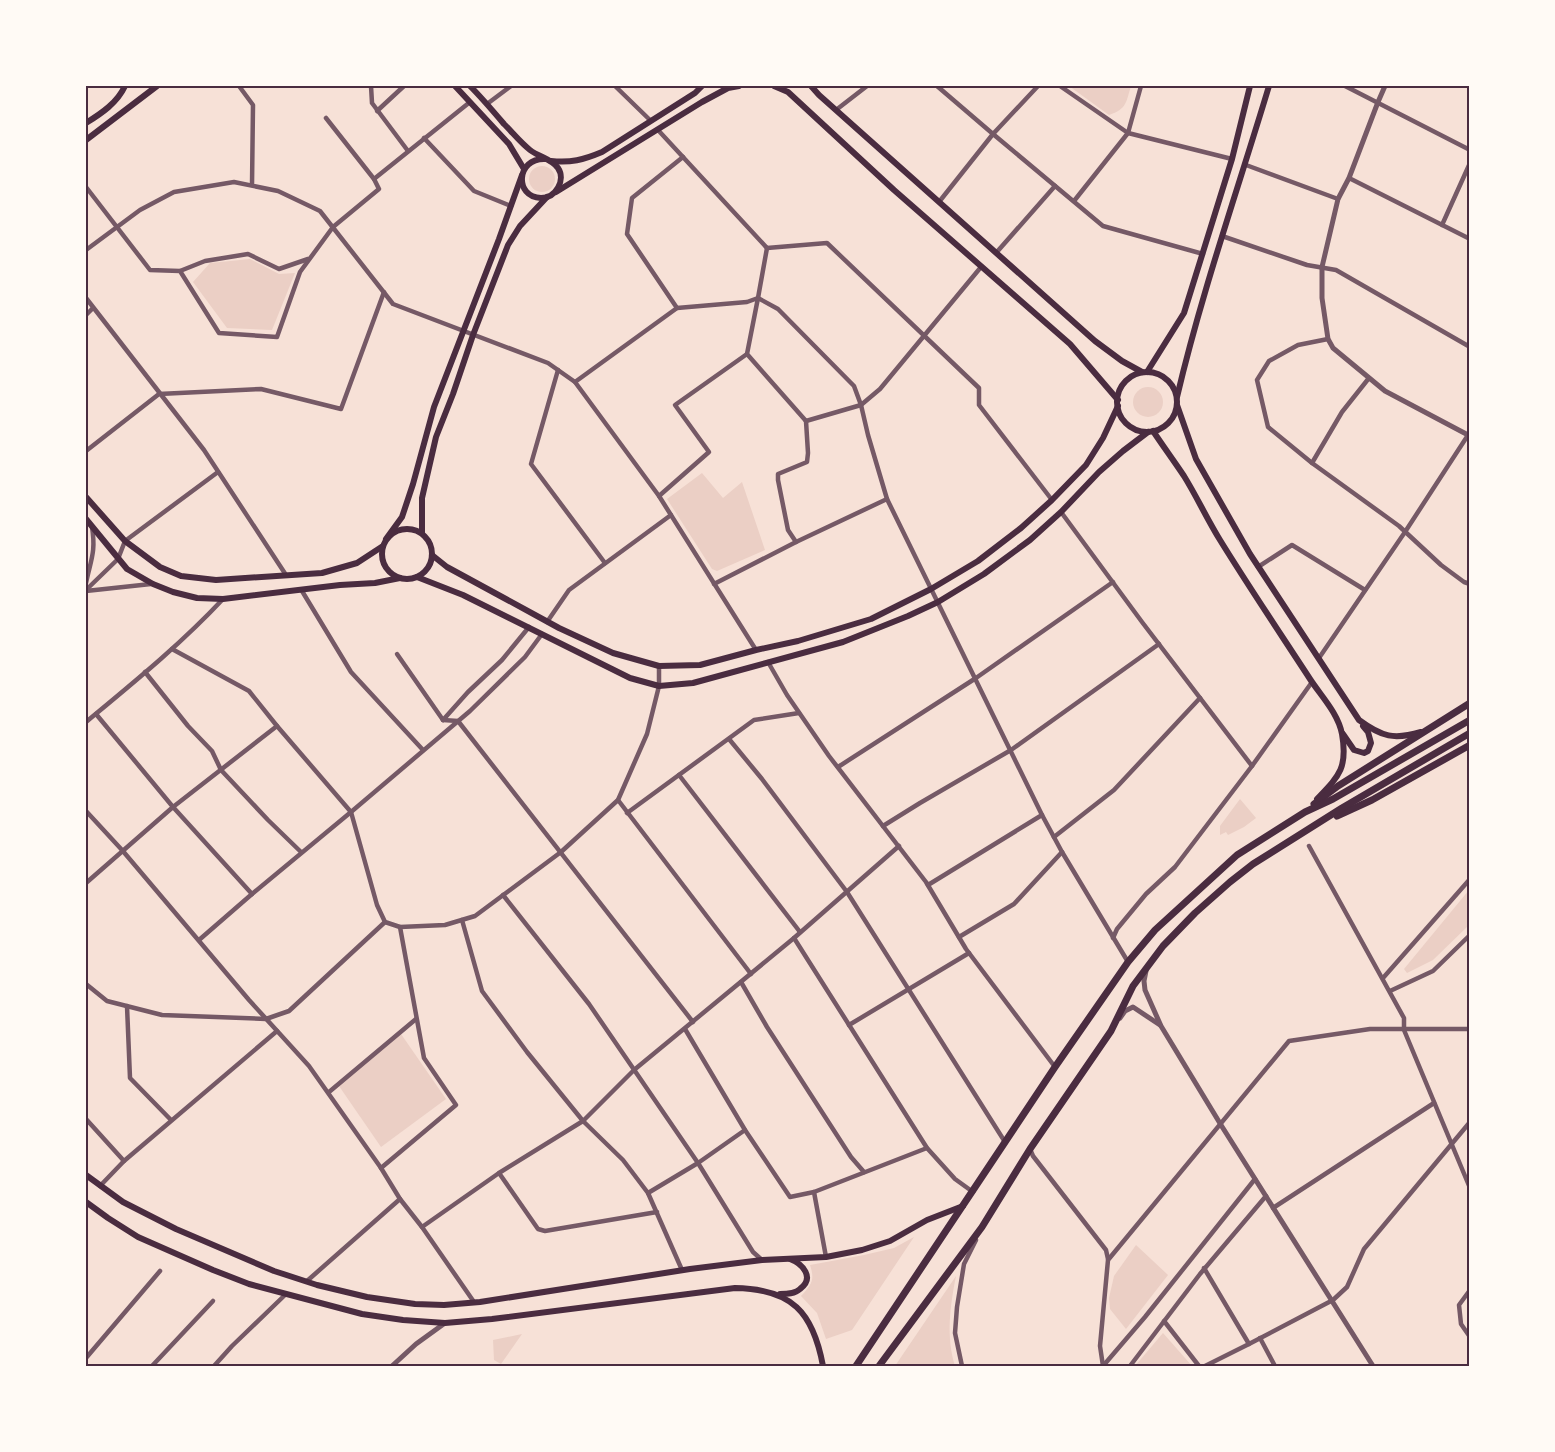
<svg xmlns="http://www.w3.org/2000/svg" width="1555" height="1452" font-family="'PT Sans Narrow',sans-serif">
<rect width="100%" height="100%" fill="#f7e1d7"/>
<g fill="#ebcfc5">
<path d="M1069,86H1131C1126,102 1127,109 1109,115Z"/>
<circle cx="542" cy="179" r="13"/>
<polygon points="250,259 279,274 295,273 272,330 227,328 193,282 210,263"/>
<circle cx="1148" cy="402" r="15"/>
<polygon points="702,473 723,498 742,482 765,550 717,571 712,569 667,499"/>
<polygon points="1240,799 1256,818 1244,827 1228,835 1226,832 1220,835 1220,826"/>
<polygon points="1469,890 1469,925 1433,960 1407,973 1404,969"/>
<polygon points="401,1034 446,1099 381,1147 339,1086"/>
<path d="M914,1237L852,1330L826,1339L817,1313L801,1296C812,1284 815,1280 810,1265L864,1255L894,1248Z"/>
<polygon points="1136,1245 1168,1275 1126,1329 1110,1309 1109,1298 1114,1276"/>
<path d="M956,1276C950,1306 946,1337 955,1366H895Z"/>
<polygon points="1163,1333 1192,1366 1135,1366"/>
<polygon points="522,1334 501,1364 494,1360 493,1340"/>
</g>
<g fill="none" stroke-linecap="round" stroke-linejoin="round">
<g stroke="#755966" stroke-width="4.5">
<polyline points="239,86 253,105 252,185"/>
<polyline points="371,86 372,103 408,151"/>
<polyline points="615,86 651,121"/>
<polyline points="937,86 993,134 1103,226 1203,254"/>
<polyline points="1060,86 1128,133 1232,159"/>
<polyline points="1345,86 1470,150"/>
<polyline points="487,104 511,86"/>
<polyline points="836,110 867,86"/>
<polyline points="377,111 404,86"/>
<polyline points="658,130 767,248"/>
<polyline points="424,138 474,191 511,206"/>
<polyline points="1246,165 1338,199"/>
<polyline points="1349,178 1470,239"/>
<polyline points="374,179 470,102"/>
<polyline points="86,187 150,270 180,271 219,333 277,337 300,272 333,227 379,189 374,179 326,118"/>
<polyline points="1074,201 1128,133 1141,86"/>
<polyline points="939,202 993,134 1038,86"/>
<polyline points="1442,225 1470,163"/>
<polyline points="1222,236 1307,265 1336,270 1470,347"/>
<polyline points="767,248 827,243 979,388 979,405 1052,500"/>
<polyline points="767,248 758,298 747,354 806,421"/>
<polyline points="86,250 140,210 174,192 234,182 278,191 320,211 393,304 548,363 575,382 659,496 756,650"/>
<polyline points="996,253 1055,186"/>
<polyline points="180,271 205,261 248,254 279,269 308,259"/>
<polyline points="86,298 204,450 286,575"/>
<polyline points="677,308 627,234 632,198 683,157"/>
<polyline points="86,315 93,308"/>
<polyline points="1328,339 1298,345 1269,361 1257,380 1268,427 1312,463 1399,526 1441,565 1464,582 1470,584"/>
<polyline points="558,370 531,464 605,563"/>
<polyline points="575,382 677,308 747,302 758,298 778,309 854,386 861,405 868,435 887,499 1042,815 1062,852 1128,962"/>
<polyline points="806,421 861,405 880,389 981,267"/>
<polyline points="86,451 159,394 261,389 341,409 384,292"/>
<polyline points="1312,463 1342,412 1369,378"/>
<polyline points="659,496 709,452 675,405 747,354"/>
<polyline points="1061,512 1142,622 1252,766"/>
<polyline points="796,542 788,530 778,480 778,474 807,462 808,453 806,421"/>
<polyline points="1258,567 1292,545 1365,590"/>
<path d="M86,583C91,559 96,552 92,527"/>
<polyline points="714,584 796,542 887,499"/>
<polyline points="86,590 118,559 125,541 218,472"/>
<polyline points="86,591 151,584"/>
<polyline points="302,591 351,672 423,750"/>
<polyline points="547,622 569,590 671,515"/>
<polyline points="172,649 249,691 277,726 351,812 377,905 385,922 400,927 445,925 475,916 561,852 618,800 647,734 659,686 659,666"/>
<polyline points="397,654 443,720"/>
<polyline points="1319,658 1405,532 1470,432"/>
<polyline points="768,662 787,695 829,756 926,882 966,949 1055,1067"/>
<polyline points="145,672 188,726 212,751 221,770 268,820 301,852"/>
<polyline points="96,714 173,807 252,894"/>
<polyline points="443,720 458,721 693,1022"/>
<polyline points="443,720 468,692 502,660 529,627"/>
<path d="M86,722C133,683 181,644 223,599"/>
<polyline points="729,739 762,779 847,892 1005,1142"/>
<polyline points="838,767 976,678 1113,582"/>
<polyline points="679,775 800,932"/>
<polyline points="618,800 751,974"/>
<polyline points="86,811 122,850 249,1000 309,1066 381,1168 400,1199 422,1227 474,1302"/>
<polyline points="627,813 754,720 799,713"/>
<polyline points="883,826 920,803 1011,750 1159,644"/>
<polyline points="1054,837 1114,790 1200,698"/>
<polyline points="1309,846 1404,1018 1404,1030 1470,1188"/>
<polyline points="86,883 173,807 277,726"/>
<polyline points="928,885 1042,815"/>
<polyline points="503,895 589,1004 698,1163 753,1252 762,1260"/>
<polyline points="462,920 482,991 527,1052 583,1121 623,1160 648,1193 682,1270"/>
<polyline points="959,937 1014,904 1062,852"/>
<polyline points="794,938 927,1148 955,1179 973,1192"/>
<polyline points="1113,938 1117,929 1146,894 1175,867 1252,766 1312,682"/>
<polyline points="199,940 252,894 351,812 470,711 525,657 542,634"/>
<polyline points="1383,978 1470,879"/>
<polyline points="741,982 767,1027 851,1157 864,1172"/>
<polyline points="86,984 107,1001 162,1015 266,1019 289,1011 385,922"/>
<polyline points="1390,991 1433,971 1470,935"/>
<polyline points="127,1006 130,1078 171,1120"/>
<polyline points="849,1025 969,953"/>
<polyline points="685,1029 745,1130 790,1197 814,1192 927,1148"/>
<polyline points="329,1092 416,1019"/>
<polyline points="86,1119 124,1161"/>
<polyline points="1030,1149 1033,1156 1106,1250 1108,1259"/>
<polyline points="381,1168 456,1105 424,1058 400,927"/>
<polyline points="499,1173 538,1229 545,1231 657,1212"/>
<polyline points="100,1186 124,1161 277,1031"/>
<polyline points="814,1192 826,1257"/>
<polyline points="648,1193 698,1163 745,1130"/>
<polyline points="1273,1208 1434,1103"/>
<polyline points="422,1227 499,1173 583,1121 634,1070 794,938 899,846"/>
<polyline points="1204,1268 1249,1344 1333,1300 1347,1287 1364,1249 1470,1122"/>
<polyline points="307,1281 400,1199"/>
<polyline points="1470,1290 1459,1305 1461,1324 1470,1337"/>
<polyline points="1164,1321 1199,1366"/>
<polyline points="1260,1338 1275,1366"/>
<polyline points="86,1358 160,1271"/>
<polyline points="152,1366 213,1301"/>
<polyline points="214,1366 232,1346 286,1294"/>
<polyline points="962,1366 955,1333 957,1307 964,1264 976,1240"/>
<polyline points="1103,1366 1100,1346 1108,1260 1289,1041 1370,1029 1470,1029"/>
<polyline points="1103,1366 1145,1317 1255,1179"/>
<polyline points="1130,1366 1200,1274 1266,1196"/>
<polyline points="1205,1366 1249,1344"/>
</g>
<g stroke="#755966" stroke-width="5">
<polyline points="1385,86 1378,102 1349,178 1338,199 1322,267 1322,298 1328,339 1333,348 1385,391 1470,436"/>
<polyline points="1146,971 1144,981 1145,990 1161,1026 1221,1125 1373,1366"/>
<polyline points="1120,1018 1125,1011 1133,1007 1160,1025"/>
<polyline points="392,1366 416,1344 445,1323"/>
</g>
<g stroke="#4a2c40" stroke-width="6">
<polyline points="455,86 509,144 524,169"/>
<path d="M470,86C482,98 493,111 504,124C513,133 521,143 530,150C539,157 552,159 558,168C566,180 556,198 541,198C514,197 516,158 545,159"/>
<polyline points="774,86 788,92 894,190 1070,344 1118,400"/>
<polyline points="811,86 819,95 1095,341 1122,361 1142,372"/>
<path d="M86,123C102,113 117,103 125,86"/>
<polyline points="86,140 157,86"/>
<path d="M551,161C571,163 583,160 602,152L695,93L702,86"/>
<polyline points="556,192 702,102 728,88 739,86"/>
<polyline points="1147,372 1184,313 1232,159 1250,86"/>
<circle cx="1147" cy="402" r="30"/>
<path d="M1177,397C1202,291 1238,189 1269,86"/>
<path d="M1177,405L1196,459L1250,554L1359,720C1382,737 1394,740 1421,732"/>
<path d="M1153,431C1163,446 1174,461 1184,476C1197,497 1207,519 1220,540C1249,587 1280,633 1310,679C1321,696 1338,713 1342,734C1348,768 1339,776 1317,799"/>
<polyline points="86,497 125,541 160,567 181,576 216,580 322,573 357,563 383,546"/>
<polyline points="86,519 127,569 153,584 173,592 197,598 223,599 340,585 375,583 400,578"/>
<circle cx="407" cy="554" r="25"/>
<polyline points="422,533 422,498 436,437 453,394 473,335 508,245 520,226 547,197"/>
<polyline points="386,539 402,517 413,484 434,407 499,239 522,175"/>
<polyline points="432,555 447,567 504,598 559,628 613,653 659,666 700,665 756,650 798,641 871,619 931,589 978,561 1021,528 1052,500 1086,465 1103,438 1118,406"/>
<polyline points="417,577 463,595 630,678 659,686 693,683 843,642 908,616 938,602 984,574 1030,540 1061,512 1099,472 1123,451 1148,432"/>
<polyline points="1343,734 1354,750 1364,753 1368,751 1371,743 1368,732 1363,726"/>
<polyline points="86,1175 123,1202 176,1229 274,1271 317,1285 367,1297 415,1304 444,1305 480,1302 690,1269 762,1260 826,1257 862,1250 890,1241 927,1220 963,1206"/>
<path d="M86,1202L108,1218L138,1237L213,1270L249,1284L362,1314L403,1320L445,1323L492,1319L735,1288C792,1289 813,1312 823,1366"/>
<path d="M780,1294C787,1294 795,1294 800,1289C815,1278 803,1264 790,1259"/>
</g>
<g stroke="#4a2c40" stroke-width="7">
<polyline points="1314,804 1338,786 1470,703"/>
<polyline points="1337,816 1372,800 1470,745"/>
<polyline points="856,1366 1055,1067 1128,962 1155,930 1237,855 1305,812 1333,799 1470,720"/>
<polyline points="879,1366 982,1227 1030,1149 1111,1031 1133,986 1163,946 1195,913 1230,882 1253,864 1342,808 1470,733"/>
</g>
</g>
<rect width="1555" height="1452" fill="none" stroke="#fffaf5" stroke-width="174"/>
<rect x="87" y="87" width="1381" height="1278" fill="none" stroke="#4a2c40" stroke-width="2"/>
</svg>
